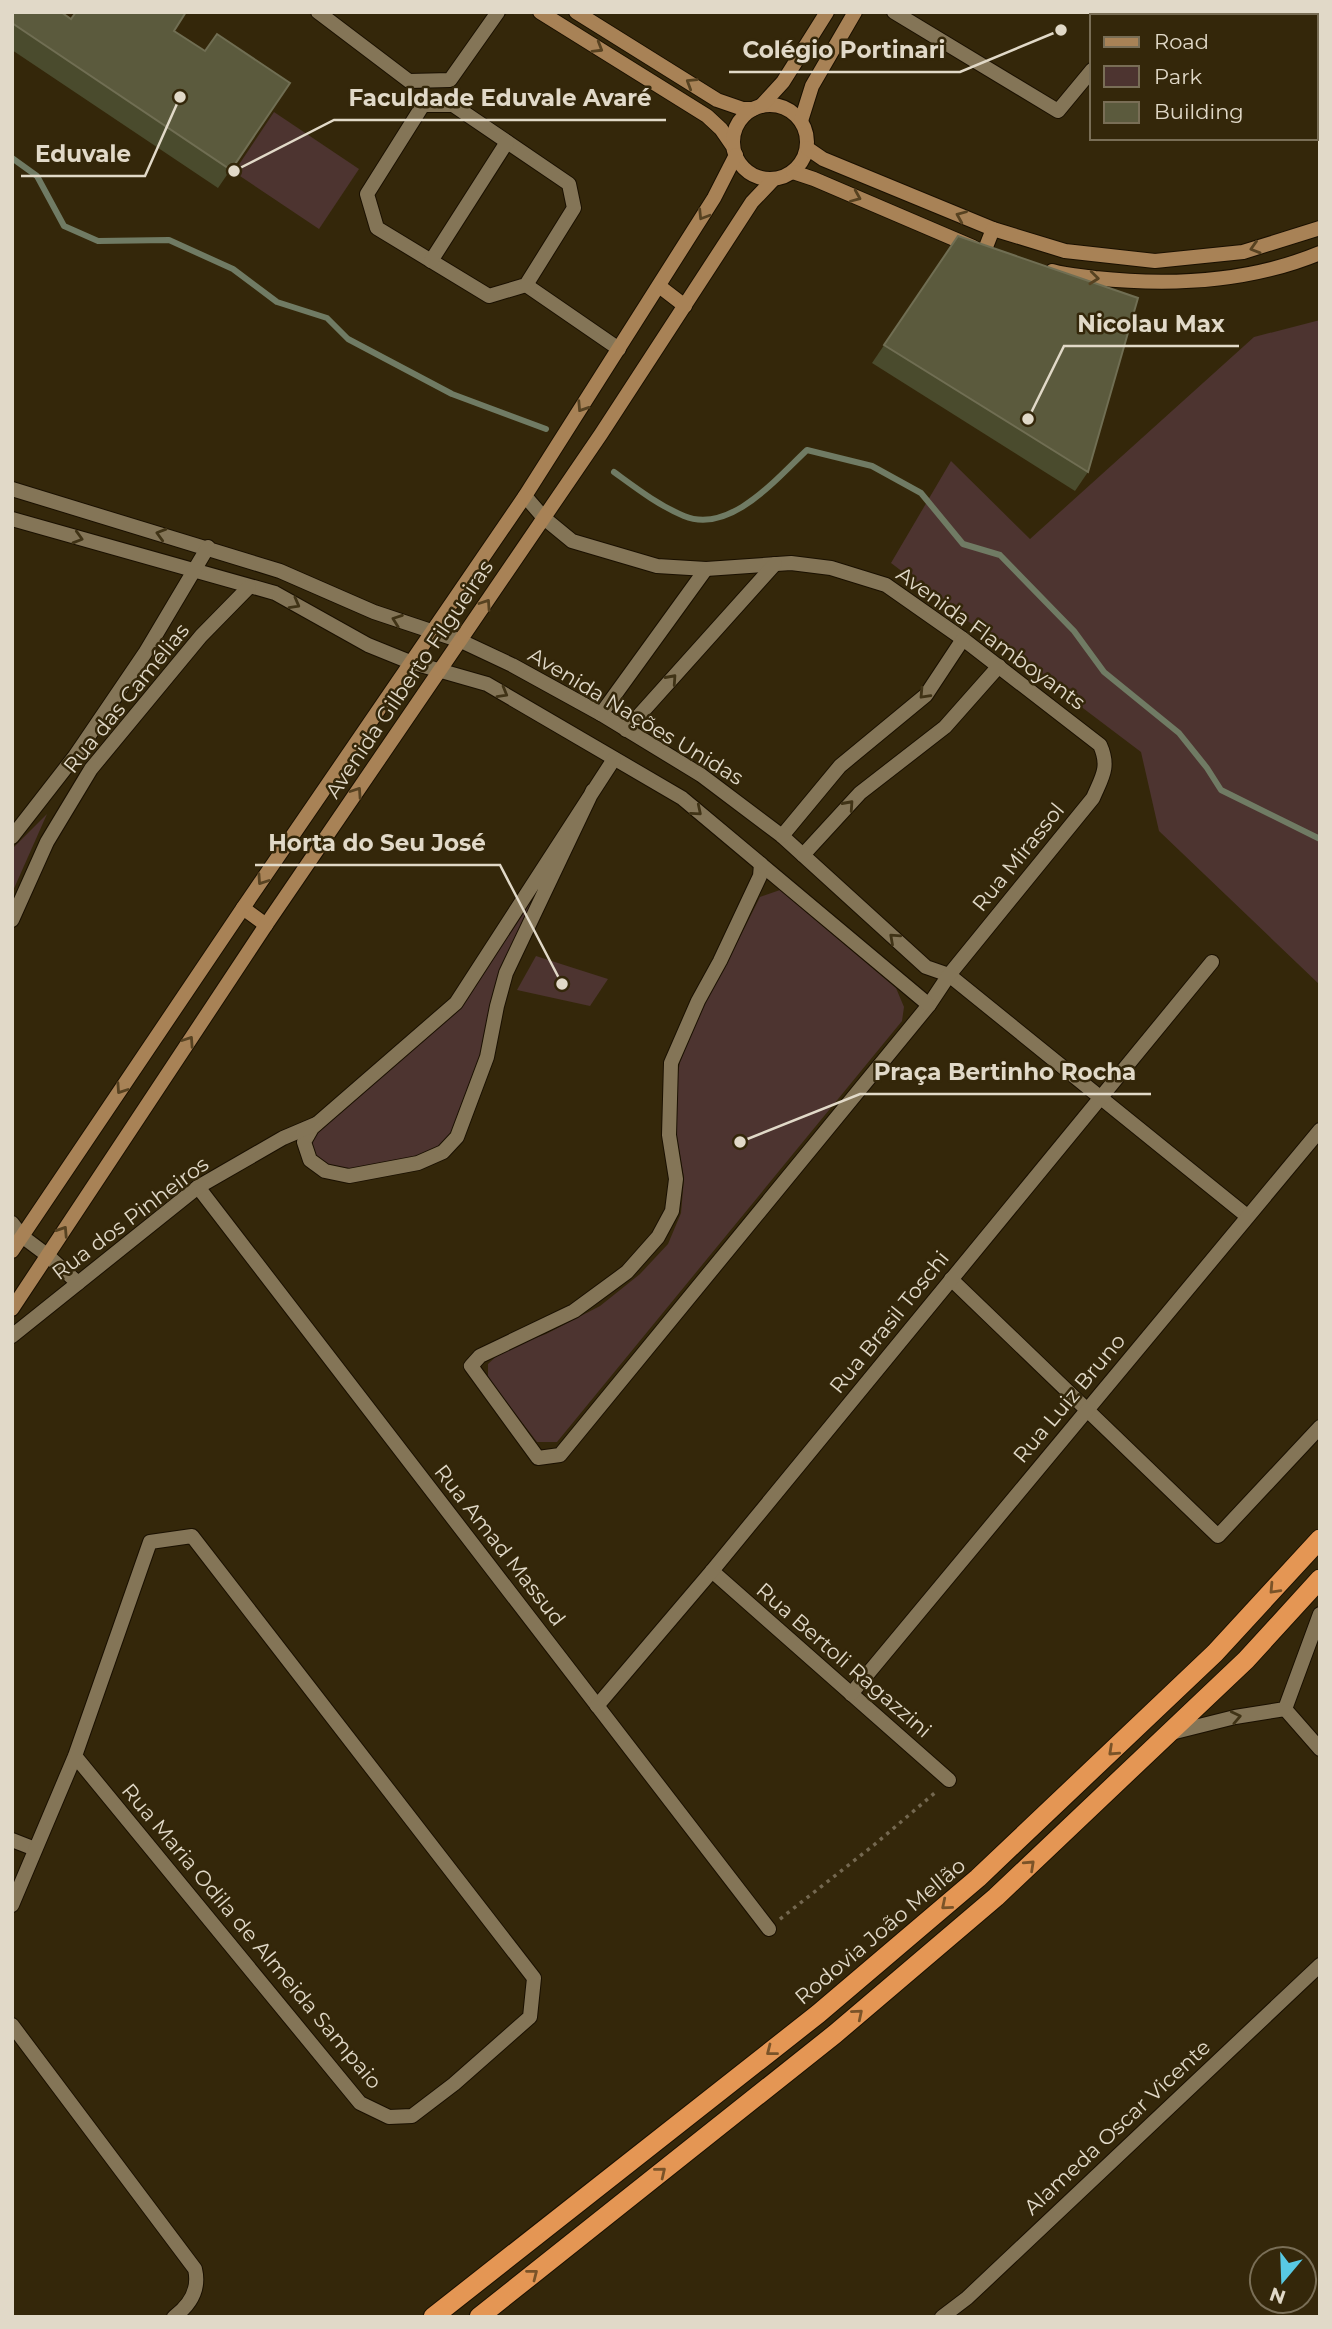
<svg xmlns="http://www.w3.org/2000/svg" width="1332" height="2329" font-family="Montserrat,sans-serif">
<rect width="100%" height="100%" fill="#34270a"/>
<g fill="#4d3430">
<polygon points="274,112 359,169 319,229 234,172"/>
<polygon points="1320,320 1320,985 1159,831 1141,752 891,563 951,461 1030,539 1254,337"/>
<polygon points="47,814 12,893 12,849"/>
<path d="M552,864L453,1134C448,1139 443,1146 437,1149C415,1161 346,1178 325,1165C316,1159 313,1152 310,1143L317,1131L460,1006Z"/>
<polygon points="780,890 896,988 904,1007 902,1021 557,1442 537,1442 488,1378 488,1364 504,1349 546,1334 600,1306 640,1274 668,1244 681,1213 684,1178 672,1107 680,1062 703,999 736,945 760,897"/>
<polygon points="536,956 608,979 590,1006 517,990"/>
</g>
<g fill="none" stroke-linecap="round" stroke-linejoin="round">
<g stroke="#707b64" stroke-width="6">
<polyline points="12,158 37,176 64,226 98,241 169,240 233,269 277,302 327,318 348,339 452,394 546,429"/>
<path d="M614,472C636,488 658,505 684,516C730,535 777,478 807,450L872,466L921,493L963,544L1000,555L1074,631L1104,672L1179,733L1207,768L1221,790L1320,839"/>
</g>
<defs>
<g id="minor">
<polyline points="318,12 409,81 450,80 498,12"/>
<polyline points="894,12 1058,111 1092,70"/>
<polyline points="1137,16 1140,12"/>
<polygon points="423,105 453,105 569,184 574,208 526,285 489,296 377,228 367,194"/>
<polyline points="431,261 507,142"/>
<polyline points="526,285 619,349"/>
<polyline points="12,489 280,571 374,612 461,641 512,665 601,714 701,775 782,836 926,967 949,975 1247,1216"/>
<path d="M525,496L544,518L572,541L657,566L706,569L791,563L831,568L886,585L963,639L1100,745C1110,767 1102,777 1093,798L949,975L929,1005L560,1455L538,1458L471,1366L480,1356L574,1311L627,1272L658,1237L672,1211L676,1179L669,1135L671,1063L698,1001L720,961L760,876L761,864"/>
<polyline points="12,519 275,593 368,645 410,662 487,684 682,798 929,1005"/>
<polyline points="601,714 706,569"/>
<polyline points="626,730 775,564"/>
<polyline points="593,790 506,973 497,1006 487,1057 457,1137 443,1152 418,1163 349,1176 325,1171 310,1160 304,1142 312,1128 456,1003 614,759"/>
<polyline points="782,836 840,766 926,695 963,639"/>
<polyline points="12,837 75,756 145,653 208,547"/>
<polyline points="803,855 860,793 945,727 999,666"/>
<polyline points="12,920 47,842 91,769 201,636 249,587"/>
<polyline points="198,1187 769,1929"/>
<polyline points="12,1223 23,1237 47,1255 78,1283"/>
<polyline points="951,1279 1218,1536 1320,1427"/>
<polyline points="12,1336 198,1187 283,1138 316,1124"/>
<polyline points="712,1571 949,1780"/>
<polyline points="851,1694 1320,1130"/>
<polyline points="597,1706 712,1571 1212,962"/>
<polyline points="1285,1709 1320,1749"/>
<polyline points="1171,1733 1235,1717 1285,1709 1320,1614"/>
<polyline points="12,1840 35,1849"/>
<polyline points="12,1905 75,1756 150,1542 192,1536 534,1978 530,2017 454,2084 412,2116 389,2117 360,2103 75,1756"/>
<path d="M12,2025L195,2269C200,2290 190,2305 174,2317"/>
<polyline points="942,2317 967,2298 1320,1965"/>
</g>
<g id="secondary">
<polyline points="540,12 707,116 721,129 732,145"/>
<polyline points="576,12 717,100 743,109 753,109"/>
<circle cx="770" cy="142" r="37"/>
<polyline points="761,106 783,82 827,12"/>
<polyline points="801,121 812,86 855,12"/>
<polyline points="807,148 823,159 993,229 1065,251 1155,261 1243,252 1320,228"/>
<polyline points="793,172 814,179 973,247"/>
<polyline points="984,252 993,229"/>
<path d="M1052,271C1066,275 1081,276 1095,278C1169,286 1250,282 1320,253"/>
<polyline points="659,286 685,306"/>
<polyline points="243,908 266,925"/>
<polyline points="12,1251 243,908 525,496 714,198 736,155"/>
<polyline points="12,1309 266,925 601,434 752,202 773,180"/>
</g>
<g id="trunk">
<polyline points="433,2317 818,2014 978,1878 1215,1653 1320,1539"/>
<polyline points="479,2317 835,2034 996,1897 1246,1660 1320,1579"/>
</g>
</defs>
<use href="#minor" stroke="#1a1000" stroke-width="16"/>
<use href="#secondary" stroke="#1a1000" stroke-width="16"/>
<use href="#trunk" stroke="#1a1000" stroke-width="21"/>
<polyline stroke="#746850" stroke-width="3.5" stroke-dasharray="3.5 5" stroke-linecap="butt" points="780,1919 874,1845 937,1791"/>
<use href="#minor" stroke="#847557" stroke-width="14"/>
<use href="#secondary" stroke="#a88256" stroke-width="14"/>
<use href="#trunk" stroke="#e49654" stroke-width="19"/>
</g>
<g fill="#4a4b2d">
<polygon points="12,12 174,31 205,51 290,83 218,188 12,50"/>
<polygon points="958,236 1088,472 1075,491 872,363"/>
</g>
<g fill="#5b5a3d" stroke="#706e53" stroke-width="2">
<polygon points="12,12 61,12 71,19 76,12 186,12 174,31 205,51 217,34 290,83 231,170 12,23"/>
<polygon points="958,236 1138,298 1088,472 884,345"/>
</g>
<defs><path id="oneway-chevron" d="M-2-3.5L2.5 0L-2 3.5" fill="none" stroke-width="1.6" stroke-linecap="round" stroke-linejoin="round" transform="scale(1.75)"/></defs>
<g stroke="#574221">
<use href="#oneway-chevron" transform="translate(598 48) rotate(31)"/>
<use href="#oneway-chevron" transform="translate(691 83) rotate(-148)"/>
<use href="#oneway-chevron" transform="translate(856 197) rotate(23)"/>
<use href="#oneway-chevron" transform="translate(703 215) rotate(122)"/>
<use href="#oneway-chevron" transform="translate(961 216) rotate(-157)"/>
<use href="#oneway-chevron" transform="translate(1255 248) rotate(163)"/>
<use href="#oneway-chevron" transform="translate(1094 278) rotate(6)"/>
<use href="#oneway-chevron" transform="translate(582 407) rotate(123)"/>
<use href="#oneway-chevron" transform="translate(486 604) rotate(-56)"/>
<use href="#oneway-chevron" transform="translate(357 792) rotate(-56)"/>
<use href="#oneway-chevron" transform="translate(262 880) rotate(124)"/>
<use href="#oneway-chevron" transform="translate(189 1041) rotate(-56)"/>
<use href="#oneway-chevron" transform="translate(121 1089) rotate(124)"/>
<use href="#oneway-chevron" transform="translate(63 1231) rotate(-57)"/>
</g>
<g stroke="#403316">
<use href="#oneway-chevron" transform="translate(161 534) rotate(-164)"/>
<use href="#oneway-chevron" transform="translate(78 538) rotate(16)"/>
<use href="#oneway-chevron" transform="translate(295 604) rotate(29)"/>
<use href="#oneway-chevron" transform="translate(397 620) rotate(-160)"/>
<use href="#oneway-chevron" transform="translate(672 679) rotate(-48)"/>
<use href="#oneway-chevron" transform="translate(503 693) rotate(30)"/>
<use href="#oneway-chevron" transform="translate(924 694) rotate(133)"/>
<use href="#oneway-chevron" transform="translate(849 805) rotate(-48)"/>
<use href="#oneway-chevron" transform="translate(697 811) rotate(40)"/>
<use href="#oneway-chevron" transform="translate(894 938) rotate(-138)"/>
<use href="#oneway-chevron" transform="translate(1236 1717) rotate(-12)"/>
</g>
<g stroke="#7a5328">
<use href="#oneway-chevron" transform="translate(1274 1589) rotate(133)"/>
<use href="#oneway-chevron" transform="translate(1113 1751) rotate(137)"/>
<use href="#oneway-chevron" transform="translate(1030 1865) rotate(-43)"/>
<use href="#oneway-chevron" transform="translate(946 1905) rotate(140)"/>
<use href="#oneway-chevron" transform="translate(858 2014) rotate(-40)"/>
<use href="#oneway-chevron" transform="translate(771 2051) rotate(142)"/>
<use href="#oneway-chevron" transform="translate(661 2172) rotate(-39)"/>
<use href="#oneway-chevron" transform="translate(533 2274) rotate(-38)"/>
</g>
<g text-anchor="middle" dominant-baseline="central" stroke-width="5" stroke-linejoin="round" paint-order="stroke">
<g font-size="21" fill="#e1d9c8" stroke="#34270a">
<text transform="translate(991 638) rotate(36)">Avenida Flamboyants</text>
<text transform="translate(409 679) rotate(-56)">Avenida Gilberto Filgueiras</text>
<text transform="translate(126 698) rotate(-51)">Rua das Camélias</text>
<text transform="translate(636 716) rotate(31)">Avenida Nações Unidas</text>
<text transform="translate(1018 857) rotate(-51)">Rua Mirassol</text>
<text transform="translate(130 1218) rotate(-37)">Rua dos Pinheiros</text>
<text transform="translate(889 1322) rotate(-51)">Rua Brasil Toschi</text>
<text transform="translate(1069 1398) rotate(-50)">Rua Luiz Bruno</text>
<text transform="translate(500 1545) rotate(52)">Rua Amad Massud</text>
<text transform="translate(844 1660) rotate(41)">Rua Bertoli Ragazzini</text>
<text transform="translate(880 1931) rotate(-40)">Rodovia João Mellão</text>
<text transform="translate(252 1936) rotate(50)">Rua Maria Odila de Almeida Sampaio</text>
<text transform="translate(1117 2127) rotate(-43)">Alameda Oscar Vicente</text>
</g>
</g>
<path fill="none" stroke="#e1d9c8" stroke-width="2.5" d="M1061 30L960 72H729M234 171L334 120H666M180 97L145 176H21M1028 419L1064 346H1239M562 984L500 865H255M740 1142L860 1094H1151"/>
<g fill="#e1d9c8" stroke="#34270a" stroke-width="2.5">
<circle cx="1061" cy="30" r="7"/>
<circle cx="234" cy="171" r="7"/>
<circle cx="180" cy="97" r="7"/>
<circle cx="1028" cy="419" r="7"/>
<circle cx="562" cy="984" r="7"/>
<circle cx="740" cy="1142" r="7"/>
</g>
<g font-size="23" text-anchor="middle" font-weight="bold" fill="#e1d9c8" stroke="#34270a" stroke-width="5" stroke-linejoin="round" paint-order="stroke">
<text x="844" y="58">Colégio Portinari</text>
<text x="500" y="106">Faculdade Eduvale Avaré</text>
<text x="83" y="162">Eduvale</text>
<text x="1151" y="332">Nicolau Max</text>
<text x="377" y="851">Horta do Seu José</text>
<text x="1005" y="1080">Praça Bertinho Rocha</text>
</g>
<rect width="1332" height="2329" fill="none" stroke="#e1d9c8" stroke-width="28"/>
<rect x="1090" y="14" width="228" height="126" fill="#34270a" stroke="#796e56" stroke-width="2"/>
<rect x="1104" y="37" width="35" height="10" fill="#a88256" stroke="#796e56" stroke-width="2"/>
<text x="1154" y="49" font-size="21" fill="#e1d9c8">Road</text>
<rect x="1104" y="66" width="35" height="21" fill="#4d3430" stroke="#796e56" stroke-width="2"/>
<text x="1154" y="84" font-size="21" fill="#e1d9c8">Park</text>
<rect x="1104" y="102" width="35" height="21" fill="#5b5a3d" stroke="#796e56" stroke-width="2"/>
<text x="1154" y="119" font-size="21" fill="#e1d9c8">Building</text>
<g transform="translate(1283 2280) rotate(199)"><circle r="33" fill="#34270a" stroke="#796e56" stroke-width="2"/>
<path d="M0-5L12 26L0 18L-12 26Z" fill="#58c9e3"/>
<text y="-10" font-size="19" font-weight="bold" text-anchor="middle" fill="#e1d9c8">N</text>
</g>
</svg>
